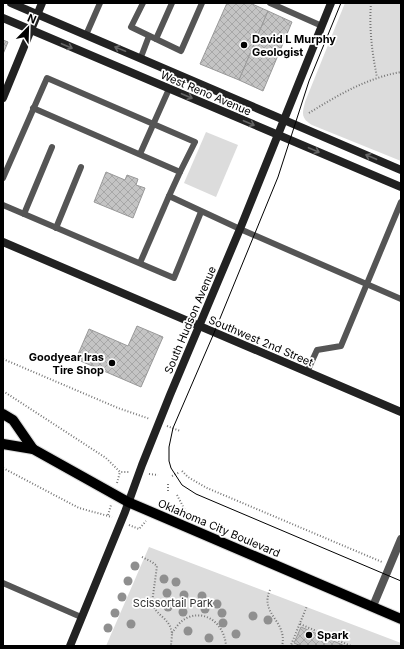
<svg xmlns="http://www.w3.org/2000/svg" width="404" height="649" font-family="Inter,sans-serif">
<defs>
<pattern id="building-cross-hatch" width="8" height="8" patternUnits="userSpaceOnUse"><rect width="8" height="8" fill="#c4c4c4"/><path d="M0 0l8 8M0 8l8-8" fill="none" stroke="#a7a7a7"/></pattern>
</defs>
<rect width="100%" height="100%" fill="#fff"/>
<g fill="#dcdcdc">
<path d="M345,3H401V161L312,125C301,118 302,114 305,102Z"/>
<polygon points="206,132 238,145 216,197 184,183"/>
<polygon points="149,547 401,643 401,646 106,646"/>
</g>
<g fill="url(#building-cross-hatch)" stroke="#999">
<polygon points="227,3 250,3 268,11 239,80 200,64"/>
<polygon points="268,11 292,22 263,91 239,80"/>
<polygon points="3,40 8,42 3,54"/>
<polygon points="106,172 125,180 127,175 138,179 136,185 145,188 133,218 94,202"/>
<polygon points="137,326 163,337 141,387 76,359 89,329 128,346"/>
<polygon points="301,627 345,646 301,646 294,643"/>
</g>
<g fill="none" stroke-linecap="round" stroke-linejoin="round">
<defs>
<g id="primary">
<polyline points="3,414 13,420 33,449"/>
<polyline points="3,444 33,449 128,502 401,619"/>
</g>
</defs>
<use href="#primary" stroke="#dbdbdb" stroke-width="12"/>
<g stroke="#777" stroke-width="2" stroke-dasharray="1 2" stroke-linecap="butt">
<path d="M371,3C369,28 372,53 377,77"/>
<path d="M309,113C338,95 367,78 401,72"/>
<polyline points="3,359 118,408 150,419"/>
<polyline points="3,391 106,458 120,472 129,472"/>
<polyline points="167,426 180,431"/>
<polyline points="3,468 79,508 112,517"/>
<polyline points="182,471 188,477 207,488 382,562"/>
<polyline points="149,474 158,475"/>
<polyline points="172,476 180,472"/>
<polyline points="117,483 120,472"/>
<polyline points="168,484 168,491"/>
<polyline points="177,495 188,516"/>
<polyline points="108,515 111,505"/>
<polyline points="129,525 139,529 146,521"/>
<path d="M142,557L152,562L157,566L152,603C155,614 168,618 171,629C173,634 171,641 171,646"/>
<path d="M270,590C259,614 288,621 282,646"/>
<polyline points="300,624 351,646"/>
<path d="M172,633C176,627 181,620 189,617C209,610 225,627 226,646"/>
<polyline points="293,646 291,645 307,606"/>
<polyline points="298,646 299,645"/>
</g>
<g stroke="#555" stroke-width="6">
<polyline points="143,3 131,27 181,51 202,3"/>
<polyline points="270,3 322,26"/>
<polyline points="86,35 100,3"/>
<polyline points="156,39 172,3"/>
<polyline points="141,57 149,36"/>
<polyline points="33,108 180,172 169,196 240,229 401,299"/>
<polyline points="140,154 169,89"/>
<polyline points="3,178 47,78 195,142 180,172"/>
<polyline points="3,205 174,278 201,212"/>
<polyline points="24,214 52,147"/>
<polyline points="56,228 81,167"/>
<polyline points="140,263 169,196"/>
<polyline points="307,372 317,350 341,346 401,202"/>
<polyline points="3,583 81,617"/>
</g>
<polyline stroke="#555" stroke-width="8" points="373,606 401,539"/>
<g stroke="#222" stroke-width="8">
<polyline points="11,3 401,170"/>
<polyline points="3,18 401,187"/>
<polyline points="3,98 42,3"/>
<polyline points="3,242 401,412"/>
<polyline points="70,646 125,512 142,465 170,395 240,229 331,3"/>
</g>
<use href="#primary" stroke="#000" stroke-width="10"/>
<polyline stroke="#000" stroke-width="1" points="341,3 309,81 278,177 214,333 173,428 169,447 169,461 171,468 182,485 196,494 401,581"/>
</g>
<g fill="#8f8f8f">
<circle cx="135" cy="566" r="4.5"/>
<circle cx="164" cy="579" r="4.5"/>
<circle cx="128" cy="581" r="4.5"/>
<circle cx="176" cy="582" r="4.5"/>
<circle cx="167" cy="593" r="4.5"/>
<circle cx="184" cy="595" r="4.5"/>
<circle cx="202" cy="596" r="4.5"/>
<circle cx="122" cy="597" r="4.5"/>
<circle cx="217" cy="604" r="4.5"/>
<circle cx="168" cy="607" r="4.5"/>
<circle cx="205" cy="609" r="4.5"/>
<circle cx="183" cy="612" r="4.5"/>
<circle cx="115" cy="613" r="4.5"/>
<circle cx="222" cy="613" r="4.5"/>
<circle cx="253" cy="616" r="4.5"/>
<circle cx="268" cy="620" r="4.5"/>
<circle cx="223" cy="623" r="4.5"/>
<circle cx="131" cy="624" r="4.5"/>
<circle cx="108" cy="628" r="4.5"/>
<circle cx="188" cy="631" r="4.5"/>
<circle cx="236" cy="634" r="4.5"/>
<circle cx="209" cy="638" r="4.5"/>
</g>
<defs><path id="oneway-shaft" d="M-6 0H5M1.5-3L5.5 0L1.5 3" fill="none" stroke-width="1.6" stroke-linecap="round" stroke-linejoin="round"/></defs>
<g stroke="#646464">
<use href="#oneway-shaft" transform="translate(67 46) rotate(23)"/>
<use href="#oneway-shaft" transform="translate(120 49) rotate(-158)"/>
<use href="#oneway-shaft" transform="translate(187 96) rotate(23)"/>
<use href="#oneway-shaft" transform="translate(249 123) rotate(23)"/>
<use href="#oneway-shaft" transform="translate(314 150) rotate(23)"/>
<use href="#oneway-shaft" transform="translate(371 157) rotate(-157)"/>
</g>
<g fill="#000" stroke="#fff" stroke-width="1.5">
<circle cx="244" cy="45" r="4"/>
<circle cx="112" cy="363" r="4"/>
<circle cx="309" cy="635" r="4"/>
</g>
<g text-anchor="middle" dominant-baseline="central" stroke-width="3.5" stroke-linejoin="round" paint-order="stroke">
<g font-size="11" font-weight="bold" fill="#000" stroke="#fff" text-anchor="start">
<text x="252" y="39">David L Murphy<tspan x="252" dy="13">Geologist</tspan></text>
<text x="104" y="357" text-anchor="end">Goodyear Iras<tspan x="104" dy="13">Tire Shop</tspan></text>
<text x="317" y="635">Spark</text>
</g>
<g font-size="11" fill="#000" stroke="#fff">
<text transform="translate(206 93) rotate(23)">West Reno Avenue</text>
<text transform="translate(190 320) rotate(-67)">South Hudson Avenue</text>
<text transform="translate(261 341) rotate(23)">Southwest 2nd Street</text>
<text transform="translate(219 528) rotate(23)">Oklahoma City Boulevard</text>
</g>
<g font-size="11" fill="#333" stroke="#fff">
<text x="173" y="603">Scissortail Park</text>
</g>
</g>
<rect width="404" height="649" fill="none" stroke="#000000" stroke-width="8"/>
<g transform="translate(28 28) rotate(23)" stroke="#ffffff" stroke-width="3" paint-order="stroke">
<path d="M0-3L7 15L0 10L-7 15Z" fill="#000000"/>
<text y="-6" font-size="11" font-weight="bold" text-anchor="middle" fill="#000000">N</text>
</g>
</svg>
